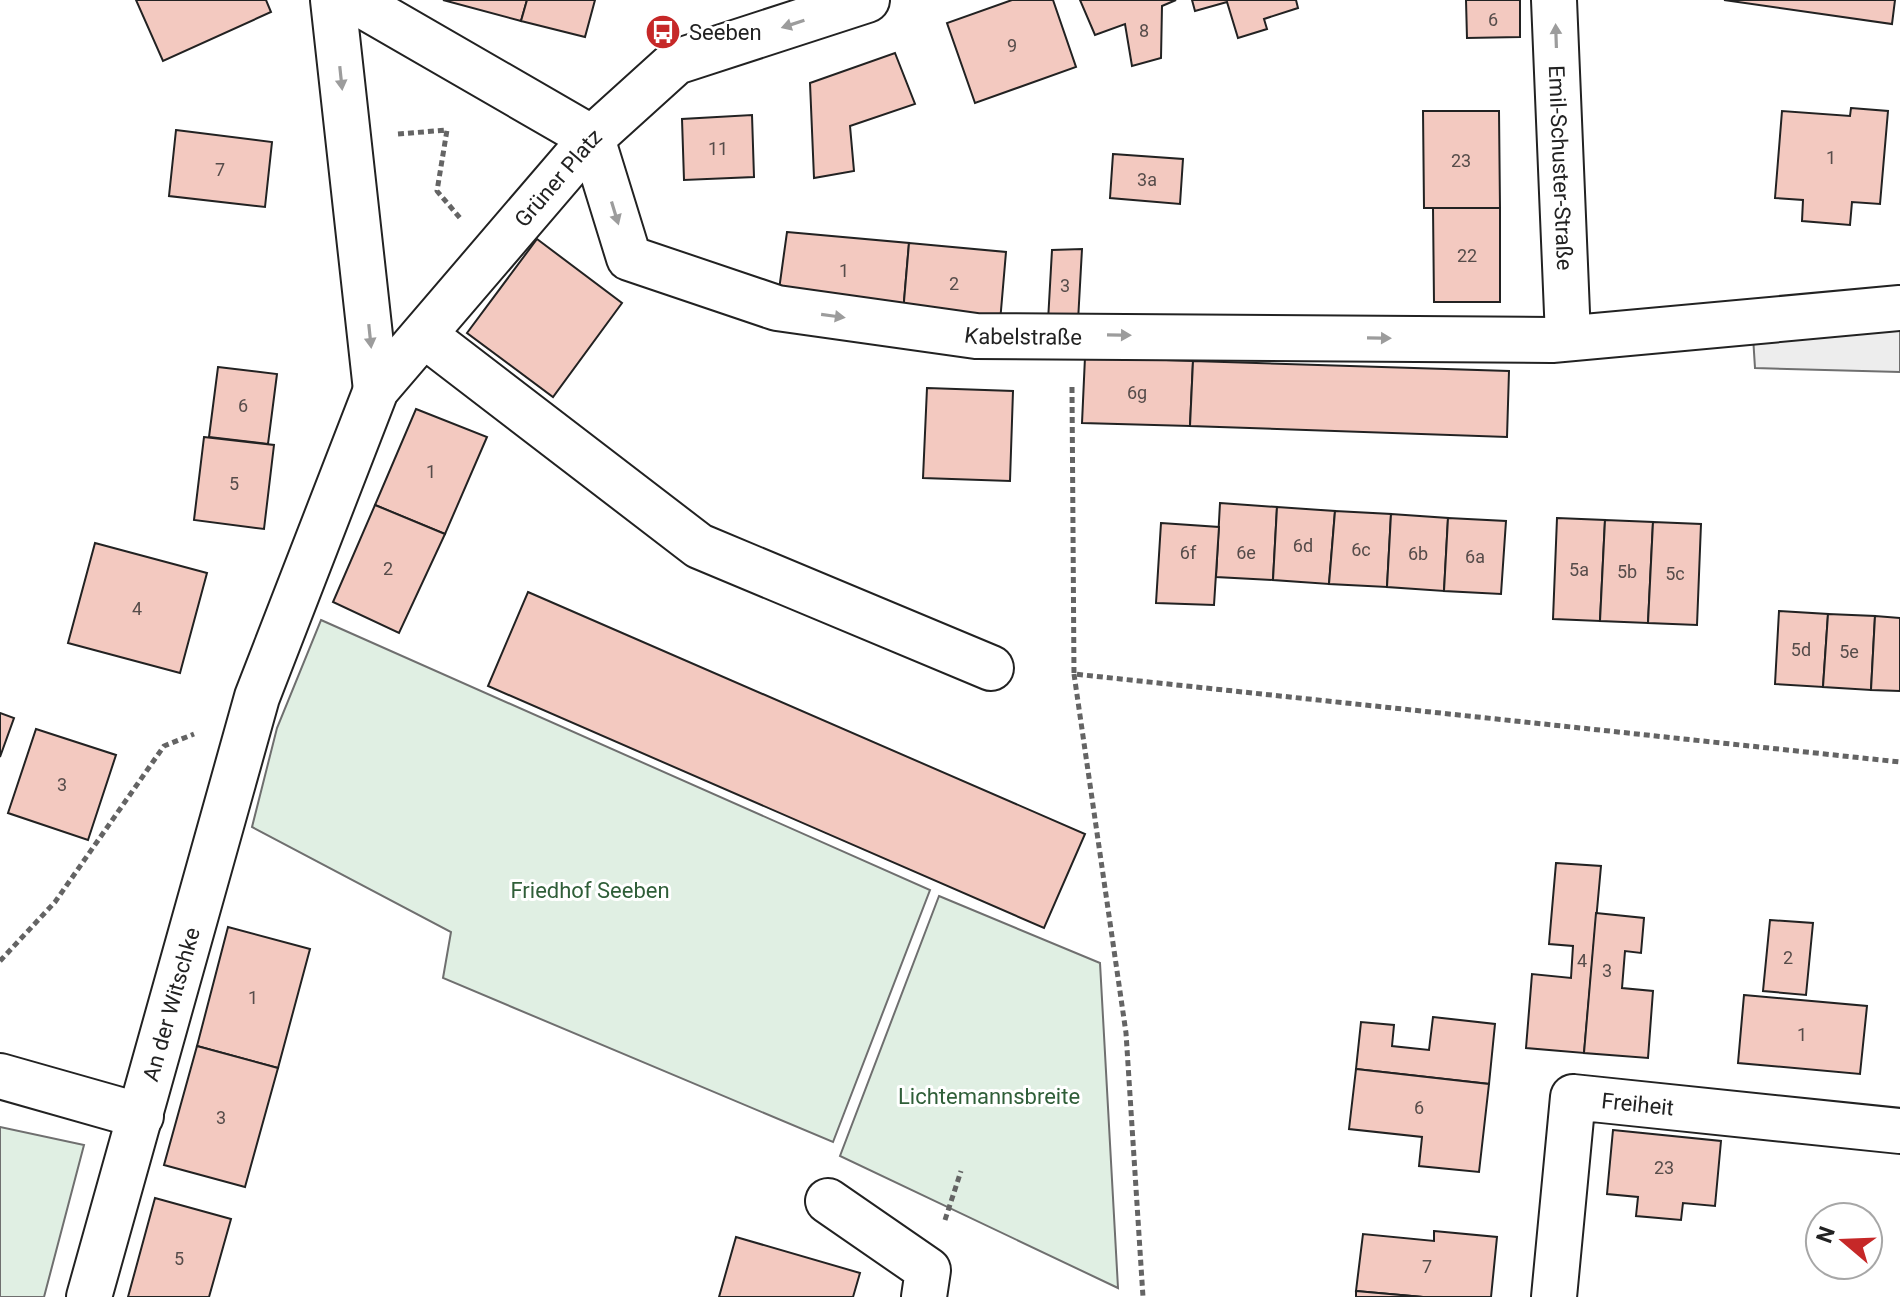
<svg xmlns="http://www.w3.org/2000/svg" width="1900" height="1297" font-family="Roboto,sans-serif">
<rect width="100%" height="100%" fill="#fff"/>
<g fill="#e0efe3" stroke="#6f6f6f" stroke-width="2">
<polygon points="321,620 930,890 833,1142 443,978 451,932 252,827 277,728"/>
<polygon points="939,896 1100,963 1118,1288 840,1156"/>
<polygon points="0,1127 84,1145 44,1297 0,1297"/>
</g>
<polygon fill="#ededed" stroke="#6f6f6f" stroke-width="2" points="1900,308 1900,372 1755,368 1752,320"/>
<g fill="#f3c9c0" stroke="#222" stroke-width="2">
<polygon points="136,0 266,0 271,12 163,61"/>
<polygon points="443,0 527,0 521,21"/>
<polygon points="527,0 595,0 585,37 521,21"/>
<polygon points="1012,0 1053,0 1076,67 975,103 947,23"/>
<polygon points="1080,0 1176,0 1162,6 1161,58 1132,66 1125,24 1095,35"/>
<polygon points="1192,0 1296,0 1298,8 1264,19 1267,29 1238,38 1227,2 1195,11"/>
<polygon points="1466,0 1520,0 1520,37 1467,38"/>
<polygon points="1724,0 1895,0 1892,24"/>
<polygon points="895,53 915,104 850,126 854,171 814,178 810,83"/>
<polygon points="1851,108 1888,111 1880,204 1852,202 1850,225 1802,221 1803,200 1775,198 1782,111 1850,116"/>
<polygon points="1423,111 1499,111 1500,208 1424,208"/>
<polygon points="752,115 754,177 684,180 682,119"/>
<polygon points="176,130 272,142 265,207 169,196"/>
<polygon points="1113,154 1183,159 1180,204 1110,198"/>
<polygon points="1433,208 1500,208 1500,302 1434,302"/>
<polygon points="787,232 909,243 903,313 778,297"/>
<polygon points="537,239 622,303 553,397 467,333"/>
<polygon points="909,243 1006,252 1000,322 903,313"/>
<polygon points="1082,249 1078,321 1048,321 1052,250"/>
<polygon points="1085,357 1193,361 1190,426 1082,423"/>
<polygon points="1193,361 1509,371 1507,437 1190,426"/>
<polygon points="218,367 277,374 268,444 209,437"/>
<polygon points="927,388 1013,391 1010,481 923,478"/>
<polygon points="416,409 487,437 445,534 375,505"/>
<polygon points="204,437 274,445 264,529 194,520"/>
<polygon points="1220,503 1277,507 1273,580 1216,577"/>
<polygon points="375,505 445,534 399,633 333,602"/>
<polygon points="1277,507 1335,511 1329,584 1273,580"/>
<polygon points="1335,511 1391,514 1387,587 1329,584"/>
<polygon points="1391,514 1448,518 1444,591 1387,587"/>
<polygon points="1448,518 1506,521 1501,594 1444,591"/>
<polygon points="1557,518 1605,520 1600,621 1553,619"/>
<polygon points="1605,520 1653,522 1648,623 1600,621"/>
<polygon points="1653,522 1701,524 1697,625 1648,623"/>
<polygon points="1161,523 1219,527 1214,605 1156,603"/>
<polygon points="95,543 207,573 180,673 68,643"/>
<polygon points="528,592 1085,834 1044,928 488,686"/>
<polygon points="1779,611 1828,614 1823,687 1775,684"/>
<polygon points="1828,614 1875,616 1871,690 1823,687"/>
<polygon points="1875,616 1900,618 1900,691 1871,690"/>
<polygon points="0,713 14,718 0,757"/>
<polygon points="36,729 116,755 88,840 8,813"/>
<polygon points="1556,863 1601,866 1584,1053 1526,1048 1532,974 1571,978 1573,946 1549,944"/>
<polygon points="1596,913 1644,918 1641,953 1625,951 1622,988 1653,991 1648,1058 1584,1053"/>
<polygon points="1770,920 1813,923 1806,995 1763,991"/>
<polygon points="228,927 310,949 278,1068 197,1046"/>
<polygon points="1744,995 1867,1006 1860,1074 1738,1063"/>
<polygon points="1433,1017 1495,1024 1489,1084 1356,1069 1361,1022 1394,1025 1392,1046 1429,1050"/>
<polygon points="197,1046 278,1068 245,1187 164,1165"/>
<polygon points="1356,1069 1489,1084 1479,1172 1419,1166 1422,1137 1349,1129"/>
<polygon points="1613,1130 1721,1141 1715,1206 1683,1203 1681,1220 1636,1216 1638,1197 1607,1194"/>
<polygon points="155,1198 231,1219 209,1297 128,1297"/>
<polygon points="1434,1231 1497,1237 1491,1297 1423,1297 1356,1291 1363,1234 1434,1241"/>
<polygon points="736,1237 860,1273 853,1297 719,1297"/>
<polygon points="1356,1291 1423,1297 1356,1297"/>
</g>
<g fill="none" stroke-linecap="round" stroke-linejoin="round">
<defs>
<g id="street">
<polyline points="333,0 376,390"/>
<polyline points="353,0 592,138"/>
<path id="s1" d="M1554,0L1568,337"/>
<path id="s2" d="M592,138L629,258L777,308L976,336L1552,340L1900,308"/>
<polyline points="424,335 699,546 991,668"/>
<polyline points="0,1076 141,1116"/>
<polyline points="828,1201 928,1270 924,1297"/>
<path id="s3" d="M89,1297L257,697L376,390L592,138L676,62L867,0"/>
<path id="s4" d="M1554,1297L1573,1097L1900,1131"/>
</g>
</defs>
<use href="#street" stroke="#222" stroke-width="48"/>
<g stroke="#646464" stroke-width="5" stroke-dasharray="6 4" stroke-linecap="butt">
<polyline points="398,134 447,130 437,191 460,218"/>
<polyline points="1072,387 1074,674 1900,762"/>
<polyline points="1074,674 1126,1033 1143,1297"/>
<polyline points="0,961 55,902 164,746 194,734"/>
<polyline points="945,1220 961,1171"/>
</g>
<use href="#street" stroke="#fff" stroke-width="44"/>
</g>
<defs><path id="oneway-solid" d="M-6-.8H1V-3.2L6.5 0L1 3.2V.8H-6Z" transform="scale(2)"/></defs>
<g fill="#9c9c9c">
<use href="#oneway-solid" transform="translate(793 24) rotate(162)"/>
<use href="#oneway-solid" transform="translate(1556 36) rotate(-92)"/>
<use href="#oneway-solid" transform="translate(341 78) rotate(84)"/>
<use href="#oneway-solid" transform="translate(615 213) rotate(73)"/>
<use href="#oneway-solid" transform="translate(833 316) rotate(8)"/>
<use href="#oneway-solid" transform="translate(1119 335) rotate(1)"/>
<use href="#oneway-solid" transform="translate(370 336) rotate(84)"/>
<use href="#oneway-solid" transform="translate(1379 338) rotate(1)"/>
</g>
<defs>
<symbol id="bus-disc" viewBox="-11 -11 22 22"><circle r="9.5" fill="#c62828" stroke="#fff"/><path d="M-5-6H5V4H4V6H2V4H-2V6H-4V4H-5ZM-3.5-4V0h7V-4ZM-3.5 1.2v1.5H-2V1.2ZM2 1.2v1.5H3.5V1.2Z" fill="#fff"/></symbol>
</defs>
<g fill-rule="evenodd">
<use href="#bus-disc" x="643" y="12" width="40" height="40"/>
</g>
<g text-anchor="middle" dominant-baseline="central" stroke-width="6" stroke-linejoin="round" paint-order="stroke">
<g font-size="18" fill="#564c4a">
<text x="1493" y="19">6</text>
<text x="1144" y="30">8</text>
<text x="1012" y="45">9</text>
<text x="718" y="148">11</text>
<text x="1831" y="157">1</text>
<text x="1461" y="160">23</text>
<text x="220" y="169">7</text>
<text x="1147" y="179">3a</text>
<text x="1467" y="255">22</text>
<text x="844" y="270">1</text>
<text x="954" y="283">2</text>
<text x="1065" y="285">3</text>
<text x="1137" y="392">6g</text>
<text x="243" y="405">6</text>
<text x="431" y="471">1</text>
<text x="234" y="483">5</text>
<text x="1303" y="545">6d</text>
<text x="1361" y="549">6c</text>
<text x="1188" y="552">6f</text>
<text x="1246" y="552">6e</text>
<text x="1418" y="553">6b</text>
<text x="1475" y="556">6a</text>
<text x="388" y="568">2</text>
<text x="1579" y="569">5a</text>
<text x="1627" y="571">5b</text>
<text x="1675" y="573">5c</text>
<text x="137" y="608">4</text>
<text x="1801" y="649">5d</text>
<text x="1849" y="651">5e</text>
<text x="62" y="784">3</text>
<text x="1788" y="957">2</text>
<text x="1582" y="960">4</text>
<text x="1607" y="970">3</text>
<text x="253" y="997">1</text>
<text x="1802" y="1034">1</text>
<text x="1419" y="1107">6</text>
<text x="221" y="1117">3</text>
<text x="1664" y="1167">23</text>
<text x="179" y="1258">5</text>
<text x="1427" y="1266">7</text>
</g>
<g font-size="22" fill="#222" stroke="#fff" text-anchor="start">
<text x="689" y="32">Seeben</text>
</g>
<g font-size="22" fill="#222" stroke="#fff">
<text stroke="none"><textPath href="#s1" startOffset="168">Emil-Schuster-Straße</textPath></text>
<text stroke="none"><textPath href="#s3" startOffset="1232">Grüner Platz</textPath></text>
<text stroke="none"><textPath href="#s2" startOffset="530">Kabelstraße</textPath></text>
<text stroke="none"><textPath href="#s3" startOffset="304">An der Witschke</textPath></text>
<text stroke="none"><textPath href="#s4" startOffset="266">Freiheit</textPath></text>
</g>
<g font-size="22" fill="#2f5e38" stroke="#fff">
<text x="590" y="890">Friedhof Seeben</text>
<text x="989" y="1096">Lichtemannsbreite</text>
</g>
</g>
<g transform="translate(1844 1241) rotate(289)"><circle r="38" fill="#ffffff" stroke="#a7a7a7" stroke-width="2"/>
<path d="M0-6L14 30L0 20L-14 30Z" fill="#c62828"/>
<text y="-12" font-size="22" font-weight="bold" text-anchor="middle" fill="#222222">N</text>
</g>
</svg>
